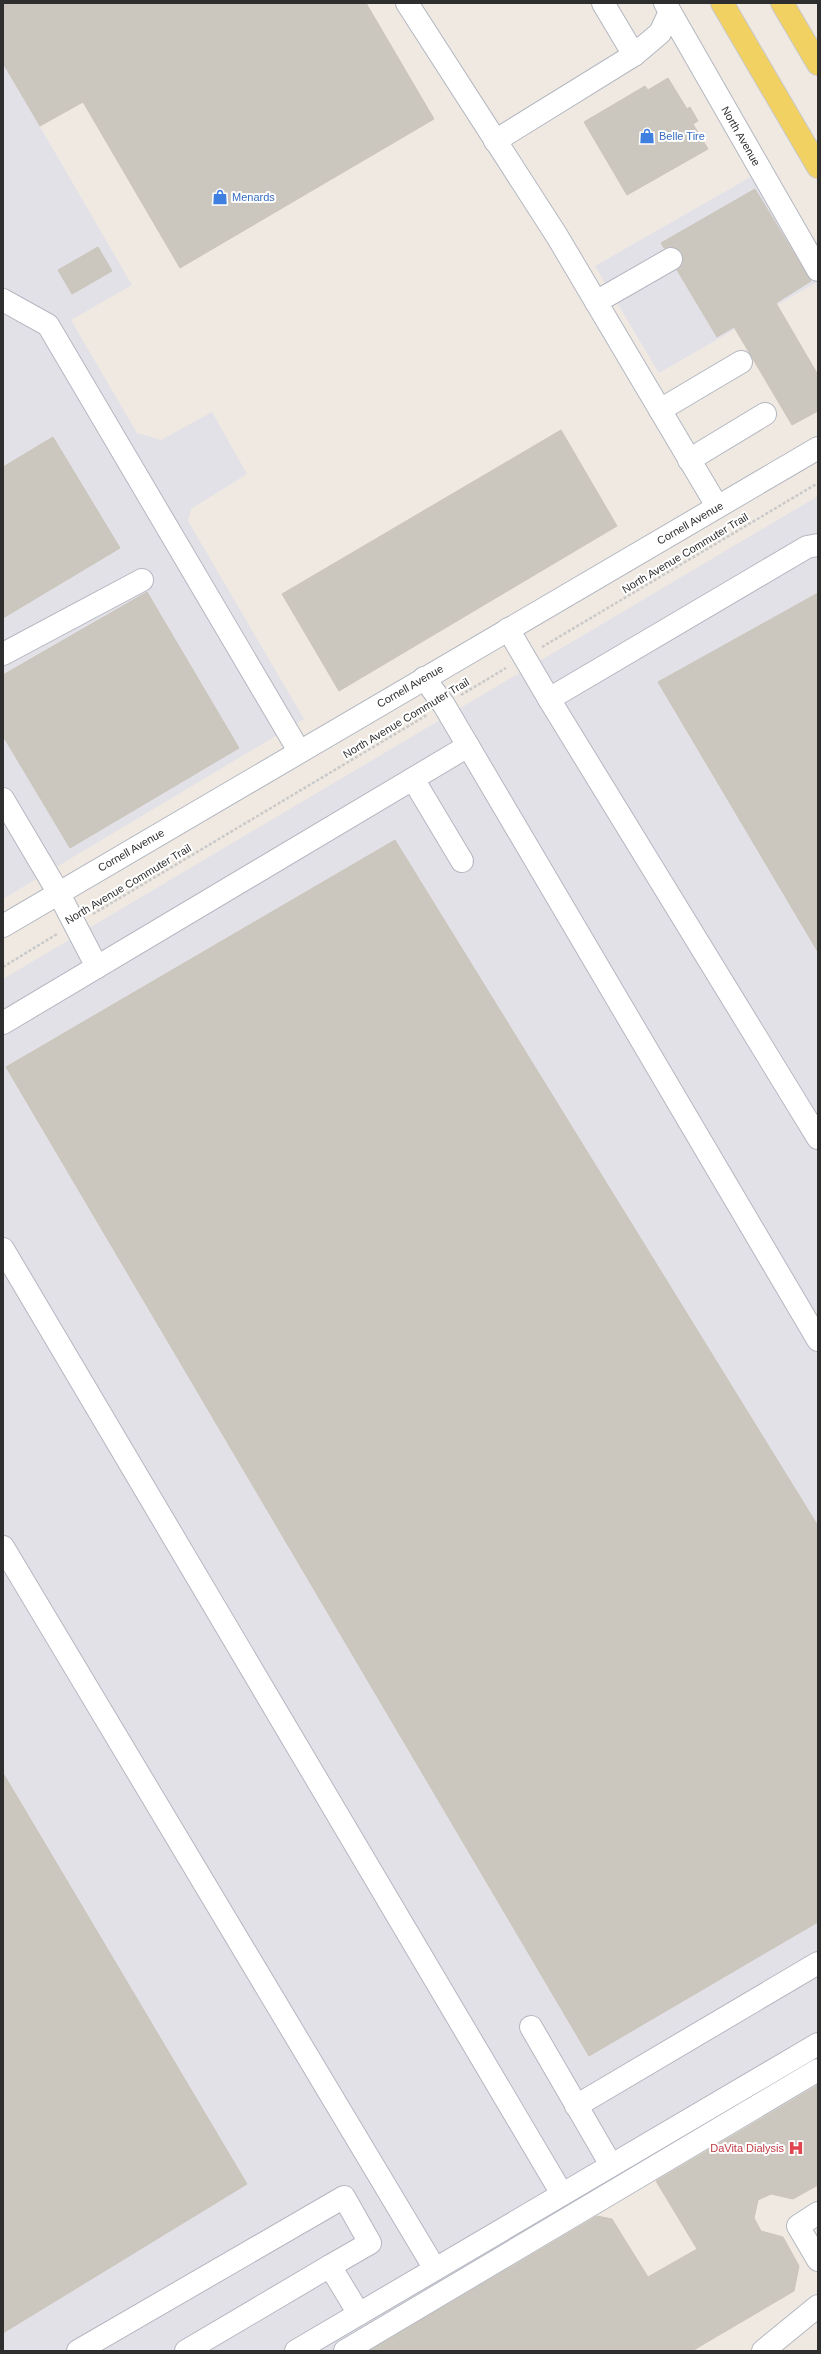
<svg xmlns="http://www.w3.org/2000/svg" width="821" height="2354" font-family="Helvetica,sans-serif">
<rect width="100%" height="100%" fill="#efe9e1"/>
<g fill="#e3e1e8">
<polygon points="3,63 132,285 71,320 137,433 161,440 212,412 247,474 191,509 188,521 304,719 3,899"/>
<polygon points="754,175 817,282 659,373 595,266"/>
<polygon points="818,496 818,2063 333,2351 3,2351 3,979"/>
</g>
<g fill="#cbc7bf" stroke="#cbc5ba">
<polygon points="3,3 366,3 434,119 180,268 83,102 40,126 3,63"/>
<polygon points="668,78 687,109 690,107 698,121 693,124 708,149 627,195 584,122 645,86 648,90"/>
<polygon points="755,189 811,281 776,303 818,375 818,411 792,425 734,327 717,337 677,270 683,259 682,252 671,247 664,248 661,243"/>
<polygon points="98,247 112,271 72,294 58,270"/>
<polygon points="561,430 617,526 339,691 282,594"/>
<polygon points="53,437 120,548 3,618 3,467"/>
<polygon points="147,592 239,748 70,848 3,736 3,675"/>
<polygon points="818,593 818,952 658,682"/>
<polygon points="395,840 818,1526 818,1922 589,2056 6,1067"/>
<polygon points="3,1773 247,2184 3,2333"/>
<polygon points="818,2085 818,2185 793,2199 771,2194 758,2200 754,2218 761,2231 783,2237 799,2266 794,2291 692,2351 369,2351 597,2216 612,2219 648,2277 697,2249 656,2181"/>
</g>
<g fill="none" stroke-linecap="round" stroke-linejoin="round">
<defs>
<g id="minor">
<polyline points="407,3 557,236 717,506"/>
<polyline points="603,3 634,55"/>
<polyline points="665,3 818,270"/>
<polyline points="495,141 634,55 660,33 670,12"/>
<polyline points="3,300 48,325 299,751"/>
<polyline points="596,302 671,259"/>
<polyline points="660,410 741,362"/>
<polyline points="689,460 765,414"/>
<polyline points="508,629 549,699 807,547 818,545"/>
<polyline points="3,654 142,580"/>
<polyline points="424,678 444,705 818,1340"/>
<polyline points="549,699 818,1138"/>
<polyline points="413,779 462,861"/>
<polyline points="3,799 58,892 97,967"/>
<polyline points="3,926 818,448"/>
<polyline points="3,1023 468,746"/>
<polyline points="3,1249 562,2194"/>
<polyline points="3,1547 435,2269"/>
<polyline points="531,2027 611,2165"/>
<polyline points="576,2106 818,1963"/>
<polyline points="818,2213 798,2226 818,2260"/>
<polyline points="78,2351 344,2197 370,2243 330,2266 359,2314"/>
<polyline points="186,2351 330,2266"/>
<polyline points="296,2351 818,2044"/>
<polyline points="345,2351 818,2070"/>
<polyline points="763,2351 818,2306"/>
</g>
<g id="major">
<polyline points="722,3 818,167"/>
<polyline points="782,3 818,64"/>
</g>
</defs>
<use href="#minor" stroke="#b4b7c1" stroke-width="24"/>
<use href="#major" stroke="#c9c9c9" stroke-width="24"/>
<g stroke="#c9c9c9" stroke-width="2.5" stroke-dasharray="3 2" stroke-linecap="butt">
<polyline points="542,647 818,483"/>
<polyline points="461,695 506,668"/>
<polyline points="93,914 427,715"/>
<polyline points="3,967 57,934"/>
</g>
<use href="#minor" stroke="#fff" stroke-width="22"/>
<use href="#major" stroke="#f2d163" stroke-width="22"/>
</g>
<defs>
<symbol id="shop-bare" viewBox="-9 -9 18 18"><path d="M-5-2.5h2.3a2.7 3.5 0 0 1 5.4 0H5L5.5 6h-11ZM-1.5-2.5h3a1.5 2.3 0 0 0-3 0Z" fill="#3f7fe0" stroke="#fff" stroke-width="2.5" paint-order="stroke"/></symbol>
<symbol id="hospital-bare" viewBox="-9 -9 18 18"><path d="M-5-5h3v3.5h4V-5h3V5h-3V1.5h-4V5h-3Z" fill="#e0444e" stroke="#fff" stroke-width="2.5" paint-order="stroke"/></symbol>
</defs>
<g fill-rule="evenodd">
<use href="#shop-bare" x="636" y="125" width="22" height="22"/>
<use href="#shop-bare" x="209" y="186" width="22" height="22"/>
<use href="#hospital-bare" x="785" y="2137" width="22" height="22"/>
</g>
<g text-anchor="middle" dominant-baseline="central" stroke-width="4" stroke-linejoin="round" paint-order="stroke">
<g font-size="11" fill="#366cbe" stroke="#fff" text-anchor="start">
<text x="659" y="136">Belle Tire</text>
<text x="232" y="197">Menards</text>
</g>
<g font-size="11" fill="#2e2e2e" stroke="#fff">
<text transform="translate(741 136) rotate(60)">North Avenue</text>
<text transform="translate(690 523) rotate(-30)">Cornell Avenue</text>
<text transform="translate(685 553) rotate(-31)">North Avenue Commuter Trail</text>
<text transform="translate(410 686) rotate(-30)">Cornell Avenue</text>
<text transform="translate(406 718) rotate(-31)">North Avenue Commuter Trail</text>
<text transform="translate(131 850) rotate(-30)">Cornell Avenue</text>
<text transform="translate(128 884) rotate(-31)">North Avenue Commuter Trail</text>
</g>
<g font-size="11" fill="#be3a42" stroke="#fff" text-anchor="end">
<text x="784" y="2148">DaVita Dialysis</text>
</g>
</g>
<rect width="821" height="2354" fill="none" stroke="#2e2e2e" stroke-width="8"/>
</svg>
